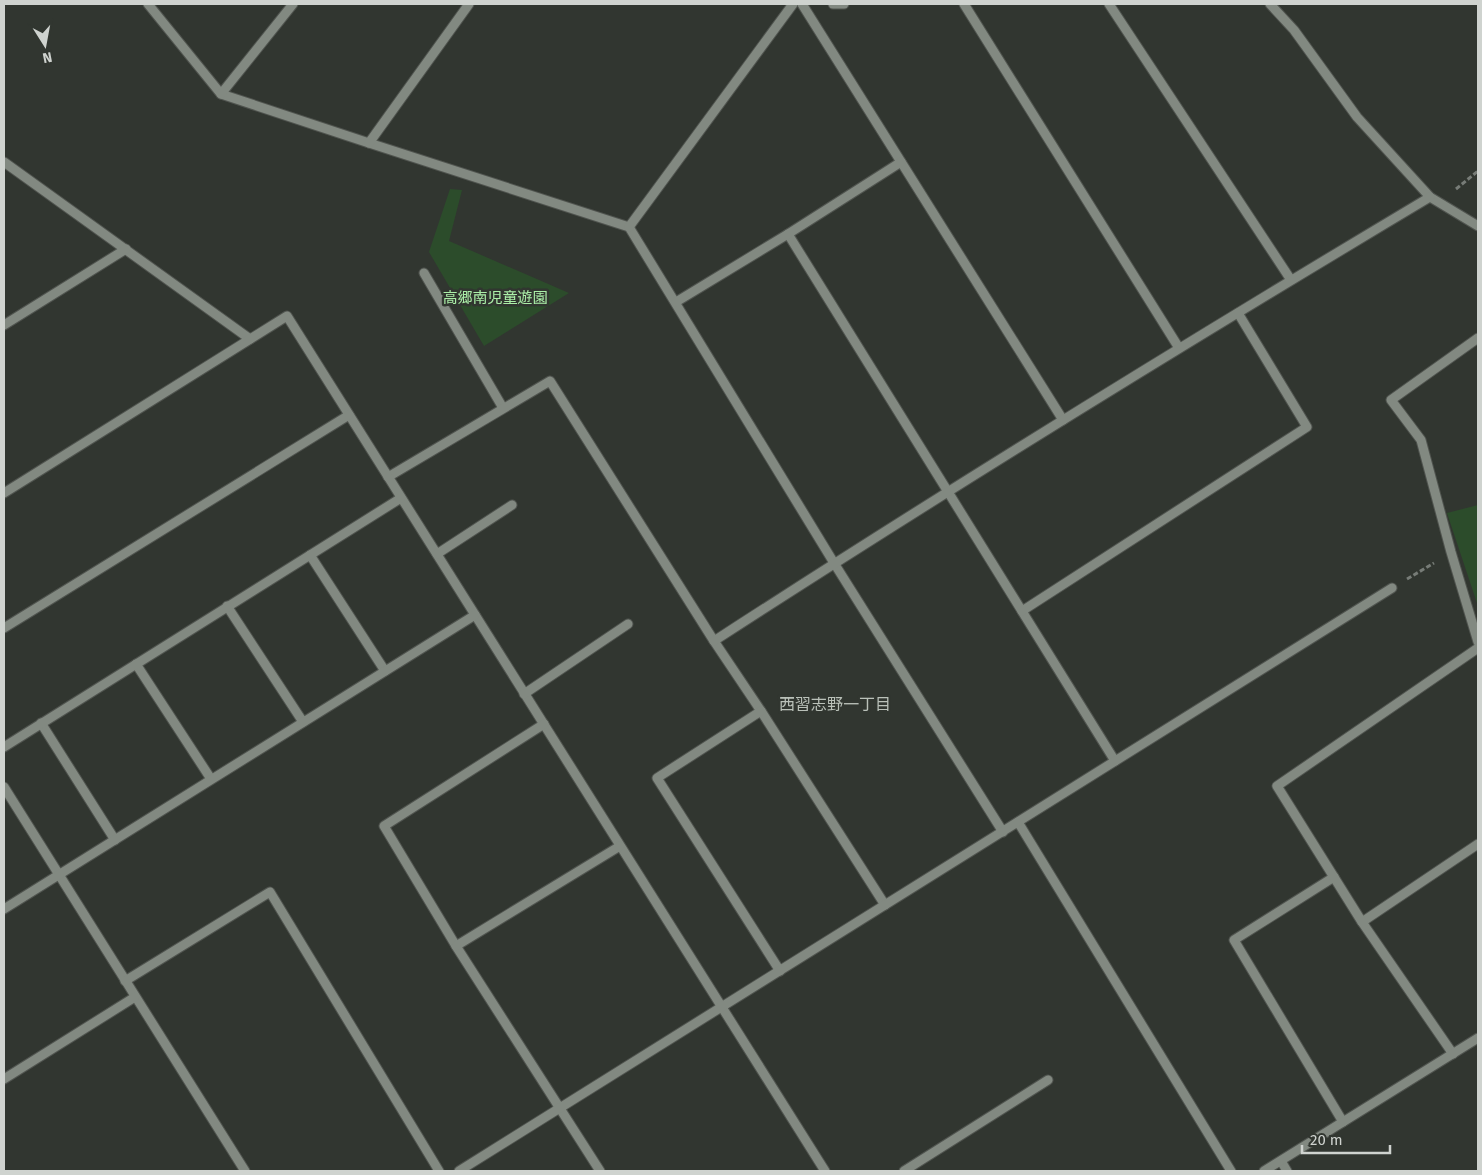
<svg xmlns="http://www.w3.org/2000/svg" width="1482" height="1175" font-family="'Fira Sans','Noto Sans JP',sans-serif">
<rect width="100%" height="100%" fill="#313630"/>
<g fill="#2c4c2b">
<polygon points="450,189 462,190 449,241 569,293 484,346 429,252"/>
<polygon points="1478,505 1478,606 1447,513"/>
</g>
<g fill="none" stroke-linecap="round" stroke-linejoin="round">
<defs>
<g id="minor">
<polyline points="148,4 221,94 369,143 629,227 834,563 1003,832"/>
<polyline points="802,4 1063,420"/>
<polyline points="833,4 844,4"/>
<polyline points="964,4 1179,348"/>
<polyline points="1109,4 1291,280"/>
<polyline points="1270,4 1294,30 1357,117 1430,197 1478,226"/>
<polyline points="221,94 293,4"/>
<polyline points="369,143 469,4"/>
<polyline points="4,162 250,339"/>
<polyline points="629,227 793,4"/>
<polyline points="788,234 1115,761"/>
<polyline points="424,273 503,408"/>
<polyline points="676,302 788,234 901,162"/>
<polyline points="4,325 126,249"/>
<polyline points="1478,338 1391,400 1421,440 1451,552 1478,642"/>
<polyline points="388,477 550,381 714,641 761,711 885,905"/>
<polyline points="4,493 287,316 825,1171"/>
<polyline points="437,554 512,505"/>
<polyline points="310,555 385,671"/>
<polyline points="227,606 303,722"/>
<polyline points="1022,611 1307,427 1238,313"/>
<polyline points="4,628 349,415"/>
<path d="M714,641C950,488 1189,341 1430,197"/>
<polyline points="136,664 211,779"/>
<polyline points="524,694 628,624"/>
<polyline points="761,711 657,778 780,971"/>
<polyline points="41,723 115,840"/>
<polyline points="544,724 384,826 456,946 600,1171"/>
<polyline points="4,747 401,498"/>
<polyline points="4,787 245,1171"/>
<polyline points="1018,822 1231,1171"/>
<polyline points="1334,877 1234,940 1343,1122"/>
<polyline points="4,909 475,615"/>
<polyline points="1362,922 1478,844"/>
<polyline points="456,946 620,846"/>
<polyline points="125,981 270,892 439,1171"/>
<polyline points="1453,1054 1362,922 1277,786 1478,648"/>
<polyline points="4,1079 135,997"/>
<polyline points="1281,1161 1287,1171"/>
<polyline points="459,1171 1392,588"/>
<polyline points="904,1171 1048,1080"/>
<polyline points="1264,1171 1478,1038"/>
</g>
</defs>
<use href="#minor" stroke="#50544f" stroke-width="11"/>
<g stroke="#777c77" stroke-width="3" stroke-dasharray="5 2.5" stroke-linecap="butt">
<polyline points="1456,189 1478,171"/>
<polyline points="1407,579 1434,563"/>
</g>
<use href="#minor" stroke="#828981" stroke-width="9"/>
</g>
<g text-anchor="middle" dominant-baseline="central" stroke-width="5" stroke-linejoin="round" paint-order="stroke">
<g font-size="15" fill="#abefa8" stroke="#313630">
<text x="495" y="298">高郷南児童遊園</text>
</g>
<g font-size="16" fill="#bac1b9" stroke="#313630">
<text x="835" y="704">西習志野一丁目</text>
</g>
</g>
<rect width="1482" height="1175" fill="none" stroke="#cfd3cf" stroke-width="10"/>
<g transform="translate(45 45) rotate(169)" stroke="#313630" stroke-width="4" paint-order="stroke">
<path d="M0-4L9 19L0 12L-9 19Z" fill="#cfd3cf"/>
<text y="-8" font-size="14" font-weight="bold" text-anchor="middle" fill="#cfd3cf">N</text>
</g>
<path d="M1302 1145v8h88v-8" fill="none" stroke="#cfd3cf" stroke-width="2.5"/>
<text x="1310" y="1145" font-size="15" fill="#cfd3cf" stroke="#313630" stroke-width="4" paint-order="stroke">20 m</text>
</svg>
